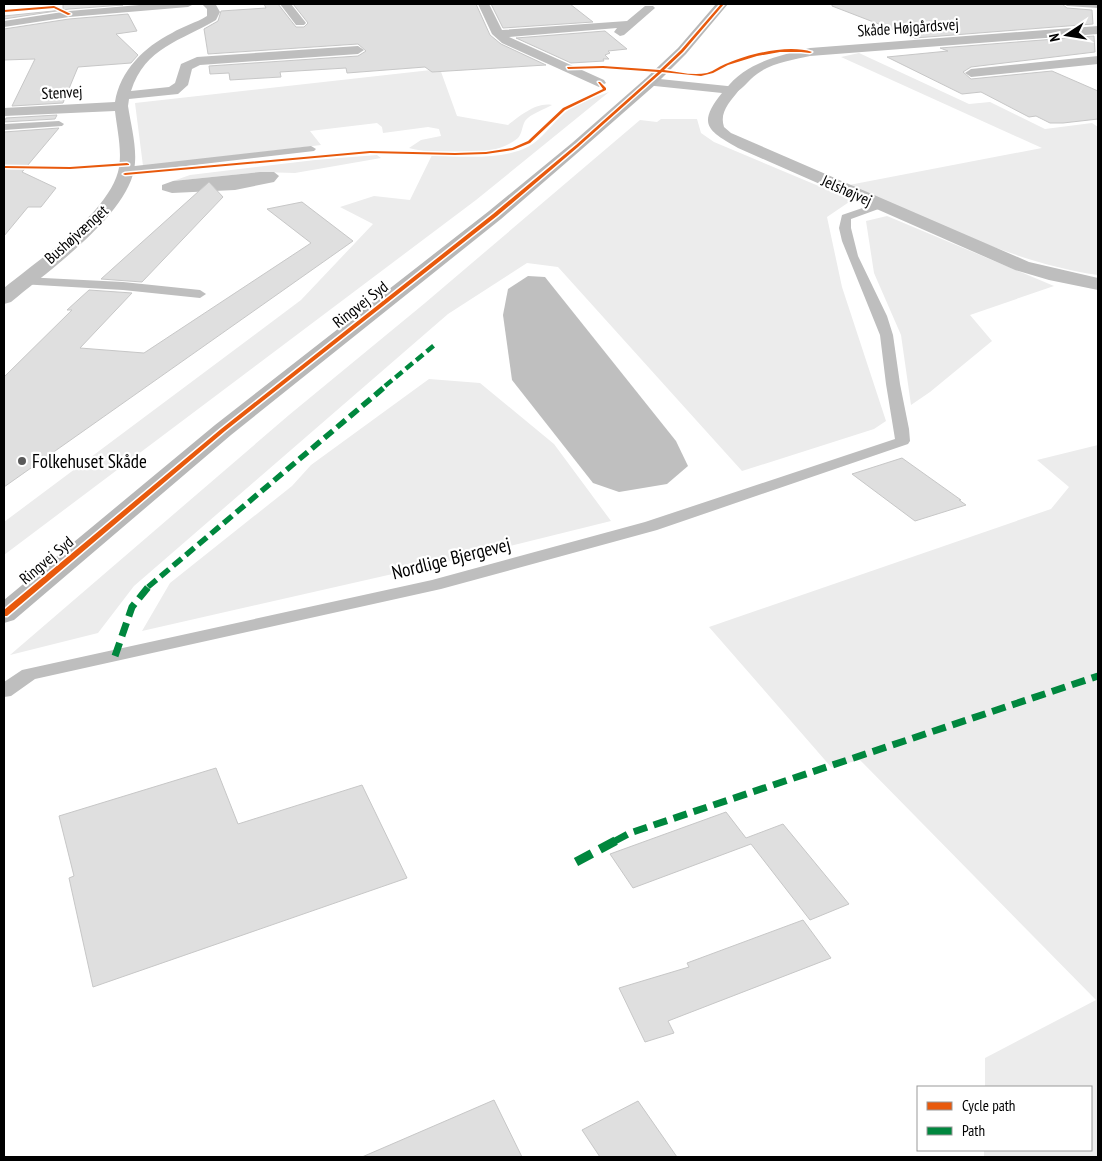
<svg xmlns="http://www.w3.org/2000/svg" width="1102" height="1161" font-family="'PT Sans Narrow',sans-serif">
<rect width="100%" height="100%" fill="#fff"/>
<g fill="#ececec">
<path d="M859,53L969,104L990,102L1045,129L1092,123L1098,127V275C1010,262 930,220 849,185L1042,148L841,57Z"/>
<path d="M440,69L457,116L508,125C520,116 536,102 552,105C545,109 530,114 525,121C522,126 522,134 518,138C494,159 438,155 409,148L421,140L441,136L439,129L428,127L383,133L382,127L377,123L310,131L321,145L143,166L135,103Z"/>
<path d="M609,92L476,200L4,555V522L301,300L373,224L340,207L374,196L410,200L432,155C461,157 510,161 534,143C546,134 555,120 567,111C578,102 595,97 609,92Z"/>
<polygon points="661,119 697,119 701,133 714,142 852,200 827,217 842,287 886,421 874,429 742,471 558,267 527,263 448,314 134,586 98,633 10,655 289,415 425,303 640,120 657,122"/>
<polygon points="377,155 381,158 295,173 260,172 173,181 190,175 315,160"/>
<polygon points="887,216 1054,286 970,315 992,341 930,392 911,405 901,335 874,273 866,221"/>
<polygon points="429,379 480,383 554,444 611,521 441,563 142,631 170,583 292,486 311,465"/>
<polygon points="1098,445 1098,1157 984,1157 984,1150 1091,1150 1091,1087 985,1087 985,1058 1096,1000 860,760 831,767 709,627 1051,509 1069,487 1037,460"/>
</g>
<g fill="#bfbfbf">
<polygon points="260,172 274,172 279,176 274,182 235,190 172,193 162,190 162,185 173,181"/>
<polygon points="528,276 545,277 676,441 688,466 667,484 619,492 593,483 512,380 503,315 508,289"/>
</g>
<g fill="#dfdfdf" stroke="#c7c7c7">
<polygon points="63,4 123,5 69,9 4,19 4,16 63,10"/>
<polygon points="264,4 278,4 296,27 304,27 308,23 293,4 476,4 490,35 501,44 546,65 432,72 425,67 347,73 346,68 280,72 281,77 230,80 229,73 210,74 209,66 358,56 366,51 358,44 208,54 204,29 218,21 221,11 266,8"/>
<polygon points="491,4 570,4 593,22 503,28"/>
<polygon points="832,4 1062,4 1067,8 1092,10 1093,24 915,38 832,6"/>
<polygon points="128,14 137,31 116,34 138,55 131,63 78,67 63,103 12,106 35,59 4,60 4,29 69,19"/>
<polygon points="605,31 627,49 608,51 610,53 605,55 609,59 603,59 604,61 571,63 516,38"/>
<polygon points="1094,36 1095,52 971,67 963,72 971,79 1052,71 1098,91 1098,119 1063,123 1050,123 1036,116 1029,117 981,92 962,94 887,57 948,51 940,48"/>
<polygon points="57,115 55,119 4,122 6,118"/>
<polygon points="59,128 22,172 56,188 41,207 28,207 4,236 4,132"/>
<polygon points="209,182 223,197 142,282 101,279"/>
<polygon points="302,202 353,241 4,487 4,377 72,310 67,310 89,290 132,293 80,348 144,353 311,243 267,209"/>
<polygon points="902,458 961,500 959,500 966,505 915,521 852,474"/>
<polygon points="216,768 238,824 362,785 407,878 93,987 69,878 74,876 59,816"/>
<polygon points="726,812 746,838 783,824 849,904 810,920 751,844 633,888 610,854"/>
<polygon points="803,920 831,958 668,1021 674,1033 645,1042 619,988 689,967 687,963"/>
<polygon points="494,1100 522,1157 362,1157"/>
<polygon points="638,1101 677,1157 600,1157 582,1130"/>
</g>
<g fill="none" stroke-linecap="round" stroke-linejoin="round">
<g fill="#bebebe" fill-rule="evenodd">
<polygon points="1064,4 1098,4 1098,8 1067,6"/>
<polygon points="59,121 64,124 62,126 4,130 4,124"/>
<polygon points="311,146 316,149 314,151 126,173 121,170 126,167"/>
<polygon points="880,202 885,205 884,207 851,219 851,228 858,256 887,316 893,335 900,384 909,429 910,441 908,444 657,530 441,589 35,679 11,696 4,697 4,682 22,670 432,580 645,522 895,439 886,384 880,335 842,241 839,228 842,215"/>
<polygon points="24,277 123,282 200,290 206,294 200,298 123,290 20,284 18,281 20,278"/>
</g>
<g fill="#bebebe" fill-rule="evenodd">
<polygon points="151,4 194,4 188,7 69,17 4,27 4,21 69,11"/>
<path d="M202,4L216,5L220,12L216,20C181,41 145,47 131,91L169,87L175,83L181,64L197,57L358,46L364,50L358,54L200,65L192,69L188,85L178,94L129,99L128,106C131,126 138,150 134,170C125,217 47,272 11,302L4,304V288C38,260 106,215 118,172C123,153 117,130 115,111L4,116V108L115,102C120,71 144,47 172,33C183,26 196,23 207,16V9Z"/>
<polygon points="280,4 291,4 306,23 304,25 296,25"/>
<polygon points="478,4 489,4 502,30 627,21 645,6 653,6 655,8 624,35 620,36 614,32 617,28 509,37 604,80 606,83 599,87 502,43 492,34"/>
<path d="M1098,26V34L810,56C793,60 771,63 757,74C748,80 742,91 732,94L725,90C746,62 778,56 810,48Z"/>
<polygon points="1098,56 1098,64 971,77 965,73 971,69"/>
</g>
<path fill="#bebebe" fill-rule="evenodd" d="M650,78L737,87L739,90C730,102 719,112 724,127L731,133L1029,262L1098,278V290L1049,280L1015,270L738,148C709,131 696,125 722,93L645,85L643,82L645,79Z"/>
<polygon fill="#b8b8b8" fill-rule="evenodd" points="716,4 728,4 686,54 655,85 582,149 501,219 231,435 14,620 4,623 4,600 215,425 489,211 572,143 645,79 678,48"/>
<polyline stroke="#00873e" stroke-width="4.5" stroke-dasharray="9 4.5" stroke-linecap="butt" points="385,386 437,343"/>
<polyline stroke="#00873e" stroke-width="5.5" stroke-dasharray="11 5.5" stroke-linecap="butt" points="148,587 387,385"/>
<g stroke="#00873e" stroke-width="7" stroke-dasharray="14 7" stroke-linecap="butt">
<polyline points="115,656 132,607 149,586"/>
<polyline points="615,841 630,833 1098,676"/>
</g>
<polyline stroke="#00873e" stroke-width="9" stroke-dasharray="18 9" stroke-linecap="butt" points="576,862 617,840"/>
<defs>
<g id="cycleway">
<path d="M721,4H724L683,52L664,70C678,72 693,76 707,73C714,71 721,65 728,63C749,54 789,44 812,52L810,53L801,52H780L757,56L728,65L713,73L701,76L662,72L578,147L497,216L225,431L7,616H4V610L221,429L493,214L576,145L658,72L603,68L568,69L567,67L603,66L660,70L681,50Z"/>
<polygon points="54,6 71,14 68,15 54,8 4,12 4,10"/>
<polygon points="598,82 600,82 606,88 606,90 565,110 530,143 513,150 486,154 455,155 370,153 125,175 123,174 125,173 370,151 455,153 486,152 512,148 528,141 563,108 603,89"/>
<polygon points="127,163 129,164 129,165 70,169 4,168 4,166 70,167"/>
</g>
</defs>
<use href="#cycleway" stroke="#fff" stroke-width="3"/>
<use href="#cycleway" fill="#e8590c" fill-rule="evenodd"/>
</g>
<circle fill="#595959" stroke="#fff" stroke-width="2" cx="22" cy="461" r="5"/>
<g text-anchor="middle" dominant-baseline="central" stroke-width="4.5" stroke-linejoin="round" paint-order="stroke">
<g font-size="16" fill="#000" stroke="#fff">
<text transform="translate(908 27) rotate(-4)">Skåde Højgårdsvej</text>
<text transform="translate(62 92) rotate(-3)">Stenvej</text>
<text transform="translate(847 190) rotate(24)">Jelshøjvej</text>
<text transform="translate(76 234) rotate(-42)">Bushøjvænget</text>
<text transform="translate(360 304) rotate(-38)">Ringvej Syd</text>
<text transform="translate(46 560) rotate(-40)">Ringvej Syd</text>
</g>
<g font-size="19" fill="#000" stroke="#fff" text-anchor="start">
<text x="32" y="461">Folkehuset Skåde</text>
</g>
<g font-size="19" fill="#000" stroke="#fff">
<text transform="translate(451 558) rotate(-14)">Nordlige Bjergevej</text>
</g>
</g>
<rect width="1102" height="1161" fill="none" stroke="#000000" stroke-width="10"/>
<rect x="917" y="1086" width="175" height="65" fill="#ffffff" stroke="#999999"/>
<rect x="927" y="1102" width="25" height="8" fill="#e8590c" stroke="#999999"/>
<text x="962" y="1111" font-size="15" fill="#000000">Cycle path</text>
<rect x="927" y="1127" width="25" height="8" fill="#00873e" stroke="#999999"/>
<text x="962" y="1136" font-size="15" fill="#000000">Path</text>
<g transform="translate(1067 35) rotate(258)" stroke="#ffffff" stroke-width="4" paint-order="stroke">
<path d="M0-4L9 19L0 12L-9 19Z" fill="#000000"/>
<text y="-8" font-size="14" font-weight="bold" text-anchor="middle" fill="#000000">N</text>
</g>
</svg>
